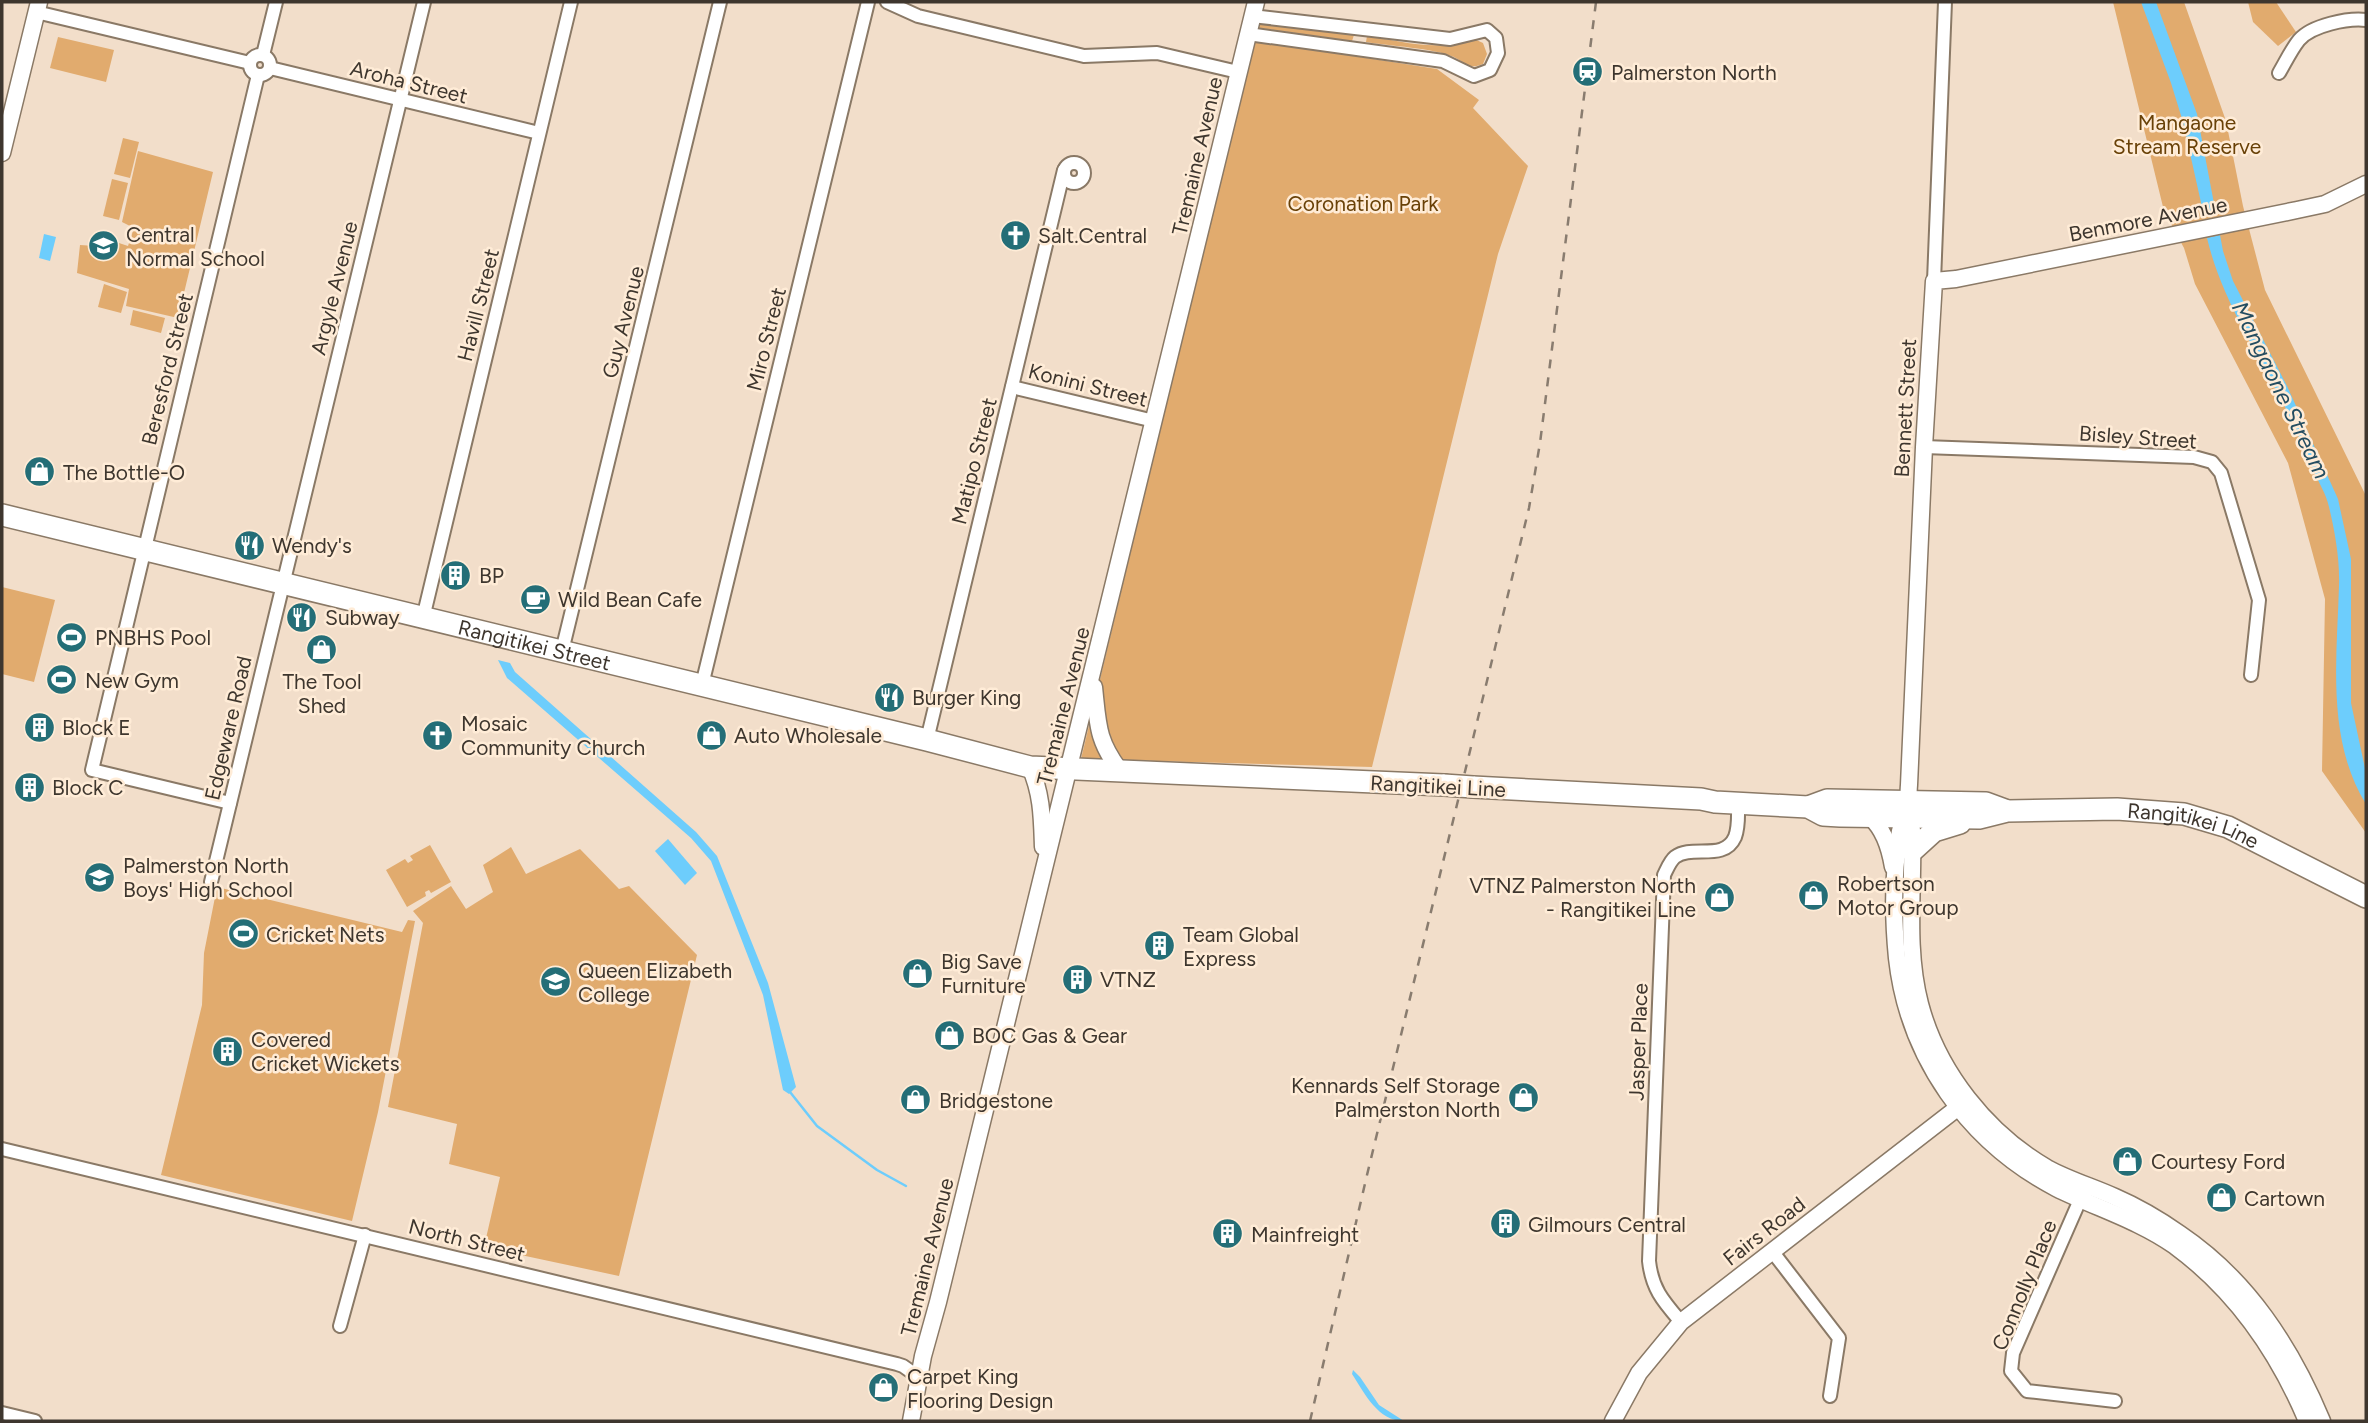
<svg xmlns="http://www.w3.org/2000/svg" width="2368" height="1423" font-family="Figtree,sans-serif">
<rect width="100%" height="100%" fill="#f2deca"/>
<g fill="#e1ab6e">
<polygon points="2113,2 2184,2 2226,121 2243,206 2265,290 2366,496 2366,833 2322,771 2325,599 2288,463 2195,284 2184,248 2164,211"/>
<polygon points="2248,2 2276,2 2296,32 2278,46 2253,22"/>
<polygon points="1260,23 1354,35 1352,41 1259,28"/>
<path d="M1367,36C1401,41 1439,53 1472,38L1483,43L1487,54L1483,64C1468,70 1466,63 1454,57C1433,48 1390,46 1366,42Z"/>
<polygon points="58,37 114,50 106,82 50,68"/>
<polygon points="1253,40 1437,69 1479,100 1473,108 1528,166 1498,254 1372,767 1081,759"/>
<polygon points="123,138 139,142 130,178 114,174"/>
<polygon points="138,151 213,172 178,318 126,306 129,289 77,273 80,245 95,246 101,237 128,246 134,228 122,222"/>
<polygon points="112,179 128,183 119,220 103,216"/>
<polygon points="104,284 127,292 121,313 98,307"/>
<polygon points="133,310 165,318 161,333 130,325"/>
<polygon points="2,587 55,600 34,682 2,674"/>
<polygon points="430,845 451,882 431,893 429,890 425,892 426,896 407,907 386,870 405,859 408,863 413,860 410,856"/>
<polygon points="511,847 526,874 580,849 619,889 629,886 697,955 619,1276 484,1247 500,1177 449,1164 457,1124 388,1107 423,923 413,911 451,886 466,909 493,892 483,865"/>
<polygon points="217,887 402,932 408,920 415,921 378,1112 352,1221 161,1175 202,1005 204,953"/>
</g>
<g fill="#6dcdfc">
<polygon points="2141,2 2156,2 2197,114 2216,214 2204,216 2183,122 2171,83"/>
<polygon points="44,234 56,237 50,261 39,258"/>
<path d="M2220,235L2223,251L2233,281L2287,386L2338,499L2351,559V703L2366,773V804C2326,740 2337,657 2339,586C2340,560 2335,532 2329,507C2326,493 2318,482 2313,469C2303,446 2293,423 2282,401C2254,347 2221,297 2207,238Z"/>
<polygon points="498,660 510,663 515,672 696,832 717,856 768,983 796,1087 789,1094 783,1090 763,995 711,861 691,838 507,678"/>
<polygon points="668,839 697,873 685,885 655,851"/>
<path d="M1353,1370L1360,1377L1379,1405L1404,1421C1378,1421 1365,1394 1352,1374Z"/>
</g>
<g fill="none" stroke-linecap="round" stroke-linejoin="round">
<polyline stroke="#6dcdfc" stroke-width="2.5" points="790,1092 817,1126 877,1170 906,1186"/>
<defs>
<g id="street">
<polyline points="887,2 918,16 1084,56 1157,53 1238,72"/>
<polyline points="36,12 250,63"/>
<polyline points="1248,34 1443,61 1474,76 1490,70 1498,53 1496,38 1487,30 1450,39 1252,16"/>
<circle cx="260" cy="65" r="10"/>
<polyline points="263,55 276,2"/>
<polyline points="270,68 539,133"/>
<path d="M2279,73C2285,63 2291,50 2299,40C2312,25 2348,18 2366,20"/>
<circle cx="1074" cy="173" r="10"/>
<polyline points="1934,281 1945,2"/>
<polyline points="1012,387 1154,421"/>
<polyline points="1924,447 2194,457 2212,462 2221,473 2259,600 2251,675"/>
<polyline points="423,618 571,2"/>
<polyline points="562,651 720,2"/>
<polyline points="702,685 868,2"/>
<polyline points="927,740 1064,170"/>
<polyline points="230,803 92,770 258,75"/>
<polyline points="211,882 424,2"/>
<polyline points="2,1149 897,1364 903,1366 920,1378"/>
<polyline points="2083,1193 2013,1353 2011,1371 2027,1391 2115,1401"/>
<polyline points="1772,1251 1839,1338 1830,1396"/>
<path d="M1681,1322C1663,1301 1652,1289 1649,1261L1664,875C1667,869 1670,861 1675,857C1692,844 1724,862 1735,837C1739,827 1738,814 1738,804"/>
<polyline points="340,1326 365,1235"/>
<polyline points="2,1413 35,1421"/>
</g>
<g id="secondary">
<polyline points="2,153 39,2"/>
<path d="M1094,687C1098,725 1097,741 1121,772"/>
<path d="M1030,767C1042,794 1042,818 1043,847"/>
<path d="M1907,816L1912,830C1914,889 1905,946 1920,1004C1938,1072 1987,1133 2047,1168C2069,1180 2093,1187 2115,1197C2138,1207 2160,1220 2180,1234C2248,1280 2291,1347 2322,1421"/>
<path d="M1870,817C1884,829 1890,849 1893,867"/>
<polyline points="911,1421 923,1356 938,1302 1256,2"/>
<polyline points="1613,1421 1639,1373 1681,1322 1965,1102"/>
<path d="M2307,1421C2278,1352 2236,1291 2175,1246C2138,1220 2096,1208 2056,1188C1968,1142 1908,1057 1897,958C1893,918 1893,871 1900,831C1901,826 1905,822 1907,817C1909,807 1908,795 1909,785L1924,447L1934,281L1956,279L2297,210L2325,204L2366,184"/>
</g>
<g id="highway">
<path id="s1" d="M2,515L927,740L1030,767L1444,785"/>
<path id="s2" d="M1473,787L1701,799L1715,802L1808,807L1823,815L1840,816L1979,818L2007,811L2117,809L2184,814L2228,827L2366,897"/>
<polyline points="1808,807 1827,800 1986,803 2005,810"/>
<polyline points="1912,851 1934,831 1960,823"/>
</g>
</defs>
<use href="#street" stroke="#8a7966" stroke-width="16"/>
<use href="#secondary" stroke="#8a7966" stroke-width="19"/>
<use href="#highway" stroke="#8a7966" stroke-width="24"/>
<use href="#street" stroke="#fff" stroke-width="12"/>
<use href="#secondary" stroke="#fff" stroke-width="16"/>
<use href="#highway" stroke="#fff" stroke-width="21"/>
<polyline stroke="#897c6f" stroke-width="2.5" stroke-dasharray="9 9" stroke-linecap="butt" points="1310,1421 1367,1175 1529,508 1540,443 1596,2"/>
<defs>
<polyline id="highway-bridge" points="1444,785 1473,787"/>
</defs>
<use href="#highway-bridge" stroke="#8a7966" stroke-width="24" stroke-linecap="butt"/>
<use href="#highway-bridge" stroke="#fff" stroke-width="21"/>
</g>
<defs>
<symbol id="station-disc" viewBox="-11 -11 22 22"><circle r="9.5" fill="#246e77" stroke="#ffecd7"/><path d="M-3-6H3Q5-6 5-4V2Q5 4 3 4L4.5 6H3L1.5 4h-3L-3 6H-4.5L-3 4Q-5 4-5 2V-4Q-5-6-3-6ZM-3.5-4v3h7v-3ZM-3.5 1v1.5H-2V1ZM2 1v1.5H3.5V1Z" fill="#fff"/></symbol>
<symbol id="church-disc" viewBox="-11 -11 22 22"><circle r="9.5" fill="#246e77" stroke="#ffecd7"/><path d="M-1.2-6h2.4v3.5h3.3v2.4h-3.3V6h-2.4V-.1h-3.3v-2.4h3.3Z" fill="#fff"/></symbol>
<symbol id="school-disc" viewBox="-11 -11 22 22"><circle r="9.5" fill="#246e77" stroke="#ffecd7"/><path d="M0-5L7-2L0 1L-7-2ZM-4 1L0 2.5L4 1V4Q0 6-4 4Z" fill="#fff"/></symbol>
<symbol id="shop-disc" viewBox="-11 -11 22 22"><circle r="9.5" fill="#246e77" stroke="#ffecd7"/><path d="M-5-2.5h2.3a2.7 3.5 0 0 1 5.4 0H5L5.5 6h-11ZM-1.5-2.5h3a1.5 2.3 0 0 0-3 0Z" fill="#fff"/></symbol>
<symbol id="restaurant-disc" viewBox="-11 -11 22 22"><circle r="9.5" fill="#246e77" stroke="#ffecd7"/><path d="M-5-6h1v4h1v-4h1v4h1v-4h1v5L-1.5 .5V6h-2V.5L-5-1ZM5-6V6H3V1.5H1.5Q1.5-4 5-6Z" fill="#fff"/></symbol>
<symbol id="building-disc" viewBox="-11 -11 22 22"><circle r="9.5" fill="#246e77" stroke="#ffecd7"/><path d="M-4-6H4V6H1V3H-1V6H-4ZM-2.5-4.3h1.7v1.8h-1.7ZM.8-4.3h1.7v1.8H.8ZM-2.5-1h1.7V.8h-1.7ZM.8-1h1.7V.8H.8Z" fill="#fff"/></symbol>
<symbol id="cafe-disc" viewBox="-11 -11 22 22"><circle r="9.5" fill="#246e77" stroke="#ffecd7"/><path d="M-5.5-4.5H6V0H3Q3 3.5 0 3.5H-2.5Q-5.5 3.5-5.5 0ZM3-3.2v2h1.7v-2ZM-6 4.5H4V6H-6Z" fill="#fff"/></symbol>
<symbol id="stadium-disc" viewBox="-11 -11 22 22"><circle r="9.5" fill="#246e77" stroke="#ffecd7"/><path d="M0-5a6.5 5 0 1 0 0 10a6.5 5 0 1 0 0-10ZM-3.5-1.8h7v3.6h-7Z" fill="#fff"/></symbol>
</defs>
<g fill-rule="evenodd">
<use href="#station-disc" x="1570" y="54" width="35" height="35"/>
<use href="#church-disc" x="998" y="218" width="35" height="35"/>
<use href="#school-disc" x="86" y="228" width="35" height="35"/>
<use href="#shop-disc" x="22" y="454" width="35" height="35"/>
<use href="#restaurant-disc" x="232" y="528" width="35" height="35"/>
<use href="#building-disc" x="438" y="558" width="35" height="35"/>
<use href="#cafe-disc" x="518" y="582" width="35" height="35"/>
<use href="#restaurant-disc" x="284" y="600" width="35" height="35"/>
<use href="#stadium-disc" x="54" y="620" width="35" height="35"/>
<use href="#shop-disc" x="304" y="632" width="35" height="35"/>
<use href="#stadium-disc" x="44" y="662" width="35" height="35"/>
<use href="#restaurant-disc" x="872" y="680" width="35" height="35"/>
<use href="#building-disc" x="22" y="710" width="35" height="35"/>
<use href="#church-disc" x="420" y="718" width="35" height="35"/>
<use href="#shop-disc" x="694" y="718" width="35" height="35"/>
<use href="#building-disc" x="12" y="770" width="35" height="35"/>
<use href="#school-disc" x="82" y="860" width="35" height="35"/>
<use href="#shop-disc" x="1796" y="878" width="35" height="35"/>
<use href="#shop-disc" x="1702" y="880" width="35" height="35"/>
<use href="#stadium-disc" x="226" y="916" width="35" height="35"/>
<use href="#building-disc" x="1142" y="928" width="35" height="35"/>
<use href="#shop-disc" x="900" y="956" width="35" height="35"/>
<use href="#building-disc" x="1060" y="962" width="35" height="35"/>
<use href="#school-disc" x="538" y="964" width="35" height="35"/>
<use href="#shop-disc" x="932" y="1018" width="35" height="35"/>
<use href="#building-disc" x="210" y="1034" width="35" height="35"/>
<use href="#shop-disc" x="1506" y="1080" width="35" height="35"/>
<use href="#shop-disc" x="898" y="1082" width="35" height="35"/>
<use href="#shop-disc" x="2110" y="1144" width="35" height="35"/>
<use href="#shop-disc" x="2204" y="1180" width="35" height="35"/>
<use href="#building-disc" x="1488" y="1206" width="35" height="35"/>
<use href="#building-disc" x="1210" y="1216" width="35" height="35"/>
<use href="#shop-disc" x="866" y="1370" width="35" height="35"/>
</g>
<g text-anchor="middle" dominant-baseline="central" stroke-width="5" stroke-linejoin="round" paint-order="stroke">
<g font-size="21" fill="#3e362e" stroke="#ffecd7" text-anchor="start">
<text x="1611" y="72">Palmerston North</text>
<text x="126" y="234">Central<tspan x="126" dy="24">Normal School</tspan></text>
<text x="1038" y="235">Salt.Central</text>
<text x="63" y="472">The Bottle-O</text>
<text x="272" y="545">Wendy's</text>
<text x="479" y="575">BP</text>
<text x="558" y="599">Wild Bean Cafe</text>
<text x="325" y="617">Subway</text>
<text x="95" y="637">PNBHS Pool</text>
<text x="85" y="680">New Gym</text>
<text x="322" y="681" text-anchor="middle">The Tool<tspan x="322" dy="24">Shed</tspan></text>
<text x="912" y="697">Burger King</text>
<text x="461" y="723">Mosaic<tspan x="461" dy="24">Community Church</tspan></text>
<text x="62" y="727">Block E</text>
<text x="734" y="735">Auto Wholesale</text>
<text x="52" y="787">Block C</text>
<text x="123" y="865">Palmerston North<tspan x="123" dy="24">Boys' High School</tspan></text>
<text x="1837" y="883">Robertson<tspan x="1837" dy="24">Motor Group</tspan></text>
<text x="1696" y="885" text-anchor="end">VTNZ Palmerston North<tspan x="1696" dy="24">- Rangitikei Line</tspan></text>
<text x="266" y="934">Cricket Nets</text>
<text x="1183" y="934">Team Global<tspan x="1183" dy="24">Express</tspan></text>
<text x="941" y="961">Big Save<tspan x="941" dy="24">Furniture</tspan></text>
<text x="578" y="970">Queen Elizabeth<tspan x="578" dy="24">College</tspan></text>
<text x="1100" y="979">VTNZ</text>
<text x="972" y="1035">BOC Gas &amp; Gear</text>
<text x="251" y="1039">Covered<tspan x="251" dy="24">Cricket Wickets</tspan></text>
<text x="1500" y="1085" text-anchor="end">Kennards Self Storage<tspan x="1500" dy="24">Palmerston North</tspan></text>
<text x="939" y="1100">Bridgestone</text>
<text x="2151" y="1161">Courtesy Ford</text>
<text x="2244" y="1198">Cartown</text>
<text x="1528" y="1224">Gilmours Central</text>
<text x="1251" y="1234">Mainfreight</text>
<text x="907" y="1376">Carpet King<tspan x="907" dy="24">Flooring Design</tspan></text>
</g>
<g font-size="21" fill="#3e362e" stroke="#ffecd7">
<text transform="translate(409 82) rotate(14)">Aroha Street</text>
<text transform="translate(1197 156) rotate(-77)">Tremaine Avenue</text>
<text transform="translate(2148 219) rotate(-11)">Benmore Avenue</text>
<text transform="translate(334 288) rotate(-76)">Argyle Avenue</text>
<text transform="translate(478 305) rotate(-76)">Havill Street</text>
<text transform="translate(623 322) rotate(-76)">Guy Avenue</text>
<text transform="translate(766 339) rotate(-76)">Miro Street</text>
<text transform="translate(167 369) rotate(-76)">Beresford Street</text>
<text transform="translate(1088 385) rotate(14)">Konini Street</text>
<text transform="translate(1905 408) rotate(-87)">Bennett Street</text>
<text transform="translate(2138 437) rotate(4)">Bisley Street</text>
<text transform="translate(974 461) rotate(-76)">Matipo Street</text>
<text stroke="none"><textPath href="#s1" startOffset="548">Rangitikei Street</textPath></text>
<text transform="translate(1063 706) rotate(-76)">Tremaine Avenue</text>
<text transform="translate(228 728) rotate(-77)">Edgeware Road</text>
<text transform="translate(1438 786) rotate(3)">Rangitikei Line</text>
<text stroke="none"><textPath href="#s2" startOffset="726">Rangitikei Line</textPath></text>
<text transform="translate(1638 1042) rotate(-88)">Jasper Place</text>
<text transform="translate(1764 1231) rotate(-38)">Fairs Road</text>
<text transform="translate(467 1240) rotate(14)">North Street</text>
<text transform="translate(927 1257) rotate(-76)">Tremaine Avenue</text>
<text transform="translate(2024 1285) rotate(-68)">Connolly Place</text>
</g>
<g font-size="21" fill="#694107" stroke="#ffecd7">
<text x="2187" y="122">Mangaone<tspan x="2187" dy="24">Stream Reserve</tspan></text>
<text x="1363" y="203">Coronation Park</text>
</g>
<g font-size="23" font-style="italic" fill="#244d61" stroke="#ffecd7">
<text transform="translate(2281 390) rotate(64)">Mangaone Stream</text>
</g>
</g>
<rect width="2368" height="1423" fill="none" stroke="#3e362e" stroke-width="7"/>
</svg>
